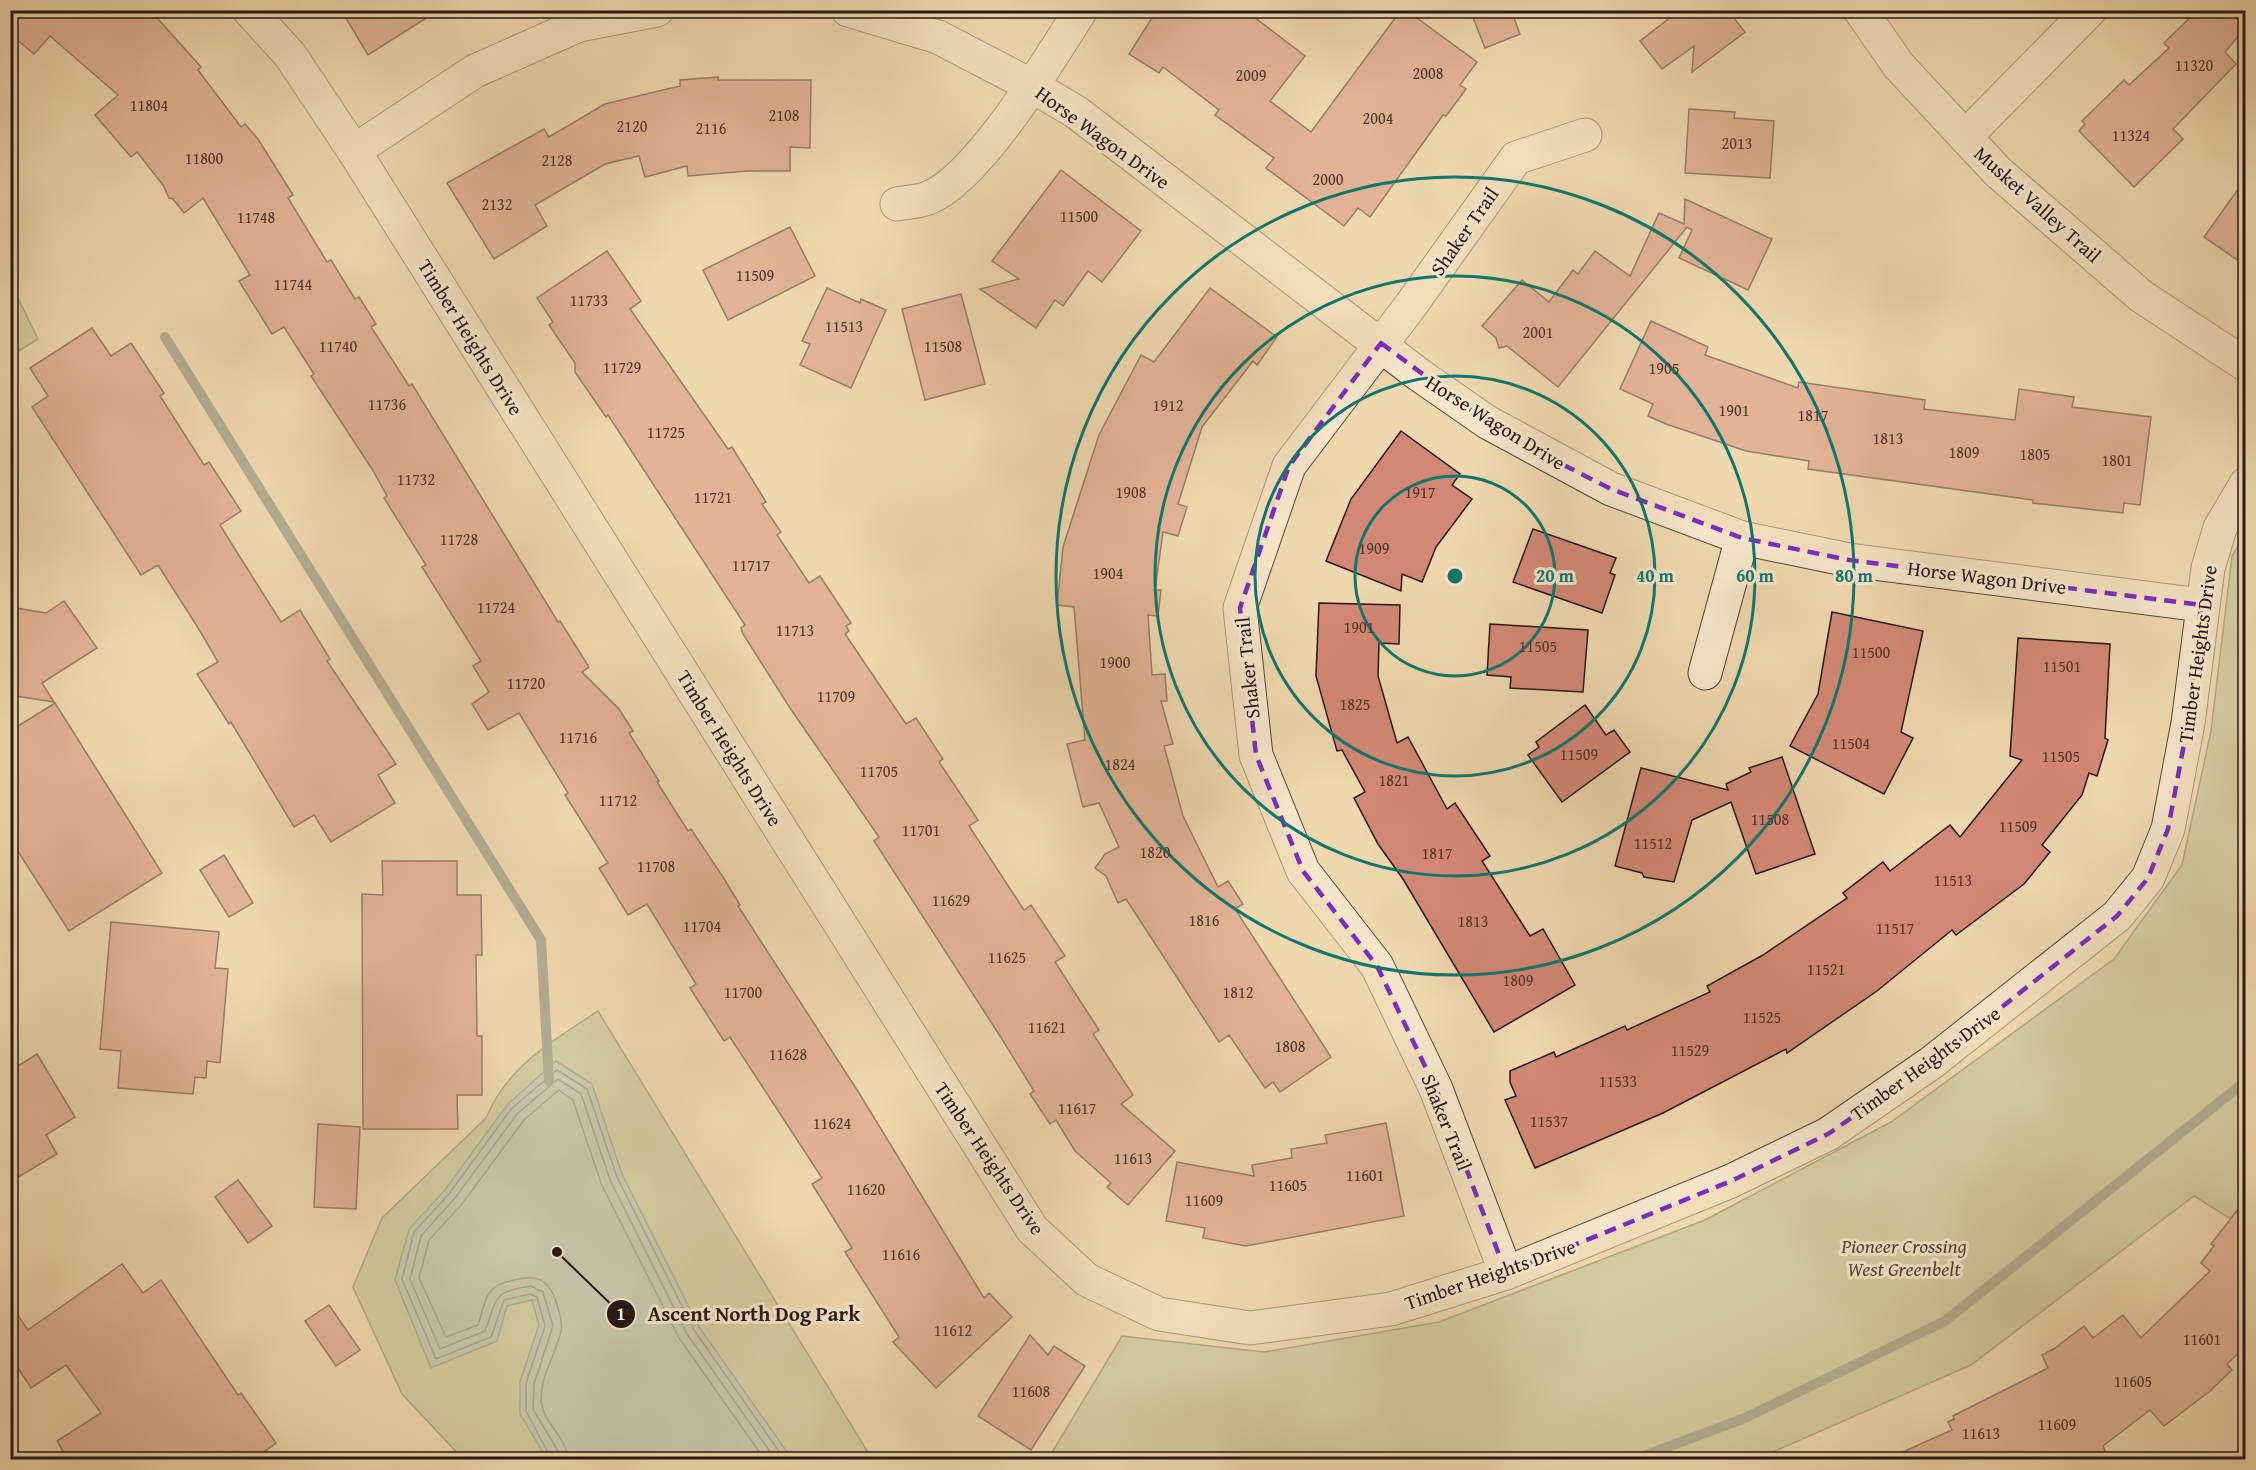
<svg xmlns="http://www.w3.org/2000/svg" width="2256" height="1470" font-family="'Gentium Book Plus',serif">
<rect width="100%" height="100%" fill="#efd7ae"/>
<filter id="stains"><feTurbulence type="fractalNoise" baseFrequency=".00333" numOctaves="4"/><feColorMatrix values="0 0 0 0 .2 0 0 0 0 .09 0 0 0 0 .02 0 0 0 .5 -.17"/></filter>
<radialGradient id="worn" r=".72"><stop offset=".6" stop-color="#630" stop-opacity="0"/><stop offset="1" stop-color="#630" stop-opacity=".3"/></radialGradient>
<g fill="#b3bf8f" stroke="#6c6b50" stroke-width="1.5">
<polygon points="11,284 38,339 11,356 10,356"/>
<polygon points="2245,535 2245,1228 2194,1196 1971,1365 1757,1459 1062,1460 1051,1454 1122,1336 1264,1352 1439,1322 1705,1220 1891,1122 2114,959 2182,865 2211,731 2232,556"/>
<path d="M598,1011L872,1459H463L402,1394L353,1287L382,1218L486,1118C509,1064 552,1042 598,1011Z"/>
</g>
<polygon fill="#9ab9ac" stroke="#6c786e" stroke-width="1.5" points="556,1061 592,1084 622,1174 699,1327 792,1459 547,1459 520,1414 520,1382 539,1325 532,1300 507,1306 497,1341 431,1368 395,1280 409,1229 445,1190 507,1105"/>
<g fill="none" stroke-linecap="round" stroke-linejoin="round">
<g stroke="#60685f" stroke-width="1.5">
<polyline points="552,1460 526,1411 526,1383 545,1326 537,1297 530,1294 504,1300 491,1337 436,1359 402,1279 414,1232 449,1194 511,1109 557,1070 587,1089 617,1177 694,1330 785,1460"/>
<path d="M559,1460L558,1451L533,1409L534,1384L553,1326L543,1292L531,1286C491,1292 498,1298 485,1331L440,1349L410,1279L421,1236L455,1198L517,1114L558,1079L581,1094L610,1180L687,1334L776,1460"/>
<path d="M568,1460C568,1439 546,1426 542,1406C537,1381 556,1355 561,1331C563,1322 559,1313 557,1304C547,1272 530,1275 503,1283C484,1289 484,1309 478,1325L446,1337L419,1278L429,1240L462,1204L524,1120L559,1090L573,1100L601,1183L679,1338L765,1460"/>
</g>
<g stroke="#6c786e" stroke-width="10">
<polyline points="165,337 541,940 549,1081"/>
<polyline points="1633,1460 1745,1418 1945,1321 2246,1081"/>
</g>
</g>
<g fill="#d38875" stroke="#261712" stroke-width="1.5">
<polygon points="10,10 150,10 201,67 198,70 241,127 245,124 258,139 293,195 288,198 327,262 331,260 355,299 359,297 376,324 371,327 409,386 412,384 558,622 560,621 589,667 582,672 619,709 633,731 629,733 659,781 657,782 688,831 691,829 723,877 740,905 738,906 859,1093 984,1298 989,1293 1012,1317 936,1388 893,1342 899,1337 845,1252 852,1248 812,1184 822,1178 730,1037 724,1041 690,988 696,984 647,904 628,915 599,868 608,863 565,795 568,793 519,713 488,730 472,704 489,692 473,666 481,661 422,567 426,565 384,498 387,496 372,469 311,376 314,374 284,327 272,334 239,281 250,275 203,198 184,213 173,199 169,198 163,185 137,152 131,157 95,115 118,95 50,36 34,54 10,34"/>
<polygon points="341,10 439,10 368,55"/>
<polygon points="1157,10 1245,10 1305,56 1270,101 1311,132 1401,10 1406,10 1477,62 1460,85 1466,89 1446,116 1443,115 1370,217 1358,208 1344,226 1266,168 1274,158 1215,115 1219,110 1163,67 1159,73 1129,54"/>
<polygon points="1470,10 1511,10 1520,34 1485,48"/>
<polygon points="1680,10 1742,10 1733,17 1745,32 1692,72 1694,46 1662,69 1640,41"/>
<polygon points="2198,10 2246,10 2246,27 2225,52 2236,64 2173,129 2183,139 2134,187 2079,131 2085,124 2082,121 2124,80 2129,85 2169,48 2164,43"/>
<polygon points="718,77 718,80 811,80 810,148 790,147 790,171 747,171 688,176 687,166 645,177 639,156 605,164 535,205 547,226 494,259 447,183 544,129 549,137 605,104 680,86 680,80"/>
<polygon points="1689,109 1735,112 1734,118 1774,121 1770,178 1685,173"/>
<polygon points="1061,170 1141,231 1102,282 1088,271 1063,306 1055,300 1036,328 980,289 1019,279 992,261"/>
<polygon points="2246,178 2246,266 2204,237"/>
<polygon points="1685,199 1772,239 1748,290 1679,258 1692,230 1687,227 1558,387 1507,346 1499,348 1496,338 1482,326 1522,280 1549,302 1573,270 1578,274 1595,251 1630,276 1659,213 1684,224"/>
<polygon points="790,227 815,276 728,320 703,270"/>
<polygon points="607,251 641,301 630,309 728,449 732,447 766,502 762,504 781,532 777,535 809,583 820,576 851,623 846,626 849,631 845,634 906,724 916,718 943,759 939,762 978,820 969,826 1024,910 1031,905 1065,956 1055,962 1099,1030 1093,1034 1133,1095 1121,1104 1175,1151 1128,1205 1107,1187 1111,1183 1075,1151 1056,1120 1050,1124 1030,1094 1034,1091 1000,1036 874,841 879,837 790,708 743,634 741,628 745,625 608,415 606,417 575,372 575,363 549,325 553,322 537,298"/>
<polygon points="827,288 860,303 861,299 886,310 851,388 800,365 810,344 802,341"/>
<polygon points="1210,288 1277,337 1257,365 1253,361 1202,427 1178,504 1187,507 1178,536 1163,532 1155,590 1161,590 1158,616 1148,615 1152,675 1165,674 1167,701 1161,701 1173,744 1164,746 1183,816 1218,887 1228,881 1243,904 1235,909 1331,1057 1280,1092 1273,1082 1265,1088 1229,1035 1219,1042 1126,899 1118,903 1106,876 1095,868 1105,854 1119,847 1099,803 1083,807 1067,744 1085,740 1074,607 1057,605 1063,547 1099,435 1141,355 1154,362"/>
<polygon points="961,294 985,384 925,400 902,309"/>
<polygon points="1651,321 1708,347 1705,355 1798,388 1799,382 1925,400 1924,409 2015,420 2019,389 2074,397 2072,407 2151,417 2140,505 2124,503 2123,513 2033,503 2033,500 1808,469 1809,461 1746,451 1666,424 1648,416 1653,404 1620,389"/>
<polygon points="92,328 111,356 131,343 164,393 160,396 204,465 209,462 241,511 220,525 238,554 281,622 300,610 330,659 327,661 396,764 378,775 395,803 331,842 314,815 294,827 231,722 229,724 197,674 218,662 200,631 158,565 141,575 32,407 48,396 30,368"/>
<polygon points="1401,431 1460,474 1452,485 1472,499 1436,547 1422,582 1402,574 1401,591 1326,561 1351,499"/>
<polygon points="1533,529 1616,558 1610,573 1615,575 1602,613 1513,582"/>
<polygon points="64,601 97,648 42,683 54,702 10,695 10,607 46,613"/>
<polygon points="1319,603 1400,605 1399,644 1379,643 1378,676 1397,743 1408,737 1447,809 1455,803 1490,856 1482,861 1530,936 1543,929 1575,985 1494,1032 1403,879 1378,844 1354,798 1365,792 1342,750 1337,751 1316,676"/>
<polygon points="1832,612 1923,631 1901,732 1913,738 1884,794 1790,746 1818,694"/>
<polygon points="1490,624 1588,630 1583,692 1510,688 1511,677 1487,675"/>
<polygon points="2018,638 2110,644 2105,738 2108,740 2097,776 2089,773 2082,795 2042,845 2050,852 2024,884 1956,935 1952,930 1877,991 1787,1053 1786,1049 1663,1113 1535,1168 1505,1100 1516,1096 1510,1082 1510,1071 1554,1052 1556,1057 1625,1026 1627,1030 1710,992 1707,986 1763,955 1847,898 1843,893 1883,862 1890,871 1950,825 1960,837 2022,760 2010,756"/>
<polygon points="55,703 162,873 69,931 10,839 10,731"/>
<polygon points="1585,705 1606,735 1614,730 1630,752 1562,802 1528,755 1539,747 1536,742"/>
<polygon points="1782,757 1815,854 1756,874 1731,802 1692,820 1674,882 1644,877 1642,873 1615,866 1641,768 1728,790 1726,784 1751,772 1749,768"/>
<polygon points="224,855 253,903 229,917 200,870"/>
<polygon points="382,861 457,861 457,895 481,895 482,955 476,955 477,1036 482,1036 482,1095 457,1095 458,1129 363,1129 362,894 383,895"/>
<polygon points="111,922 219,932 215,968 228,969 220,1063 207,1061 206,1078 195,1077 193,1094 118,1088 121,1051 100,1049"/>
<polygon points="37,1054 75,1117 46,1135 57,1154 10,1182 10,1071"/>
<polygon points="1386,1123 1404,1216 1246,1246 1203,1238 1205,1228 1166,1221 1177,1162 1254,1176 1252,1165 1292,1158 1291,1149 1327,1143 1325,1135"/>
<polygon points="318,1124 360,1127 356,1209 314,1207"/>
<polygon points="238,1180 272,1226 248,1243 215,1197"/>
<polygon points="2246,1199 2246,1346 2227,1364 2232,1370 2210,1391 2164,1426 2150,1410 2103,1446 2109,1460 1885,1460 1952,1430 1948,1422 1954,1419 1953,1416 2048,1368 2042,1355 2055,1348 2084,1326 2093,1338 2123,1315 2141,1338 2210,1271 2201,1263 2214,1246 2211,1244"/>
<polygon points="122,1264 143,1293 161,1280 238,1395 241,1393 276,1443 253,1460 68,1460 57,1441 101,1413 66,1365 31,1388 10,1356 10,1304 28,1330"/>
<polygon points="329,1305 360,1350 336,1366 305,1321"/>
<polygon points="1030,1335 1048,1355 1054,1346 1085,1366 1031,1450 978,1416"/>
</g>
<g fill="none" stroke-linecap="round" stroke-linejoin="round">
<defs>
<g id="minor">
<polyline points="249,10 290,55 354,151 1032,1229 1087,1280 1159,1314 1250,1328 1391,1309 1506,1273 1731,1181 1828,1134 1931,1063 2117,916 2148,878 2168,829 2188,723 2208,568 2220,528 2246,484"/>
<polyline points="848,10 938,37 1032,86 1076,112 1418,374 1487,422 1611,489 1742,538 1849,560 2201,605"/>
<polyline points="1860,10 1899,66 1998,172 2141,296 2246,365"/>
<polyline points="1965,137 2090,10"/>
<polyline points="354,151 475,71 579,25 657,10"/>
<path d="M897,204C907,202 919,202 928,198C978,179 1051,57 1081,10"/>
<polyline points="1705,673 1742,538"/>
<polyline points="1506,1273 1436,1089 1377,966 1303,871 1256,755 1240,608 1289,466 1411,305 1516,158 1585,135"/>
</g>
</defs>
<use href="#minor" stroke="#584739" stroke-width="35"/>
<use href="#minor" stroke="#f5e5ca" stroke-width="33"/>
</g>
<path d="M0 0H2256V1470H0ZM1381,343L1487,422L1554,460L1611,489L1742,538L1849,560L2201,605L2188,723L2168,829L2148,878L2117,916L1931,1063L1828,1134L1731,1181L1506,1273L1436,1089L1377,966L1303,871L1256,755L1240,608L1289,466Z" fill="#efd7ae" fill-opacity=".55" fill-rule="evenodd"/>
<path fill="none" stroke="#7b2cbf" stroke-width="4.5" stroke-dasharray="12 8" stroke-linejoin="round" d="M1381,343L1487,422L1554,460L1611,489L1742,538L1849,560L2201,605L2188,723L2168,829L2148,878L2117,916L1931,1063L1828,1134L1731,1181L1506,1273L1436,1089L1377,966L1303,871L1256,755L1240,608L1289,466Z"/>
<g fill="none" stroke="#0f766e" stroke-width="3">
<circle cx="1455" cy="576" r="100"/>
<circle cx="1455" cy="576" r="200"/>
<circle cx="1455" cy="576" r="300"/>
<circle cx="1455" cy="576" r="399"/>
</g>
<g text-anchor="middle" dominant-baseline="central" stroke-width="6" stroke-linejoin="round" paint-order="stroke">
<g font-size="16" fill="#51332b">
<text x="2194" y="65">11320</text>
<text x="1428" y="73">2008</text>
<text x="1251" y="75">2009</text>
<text x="149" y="105">11804</text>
<text x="784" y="115">2108</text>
<text x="1378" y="118">2004</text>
<text x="632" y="126">2120</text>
<text x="711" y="128">2116</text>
<text x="2131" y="135">11324</text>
<text x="1737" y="143">2013</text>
<text x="204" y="158">11800</text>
<text x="557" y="160">2128</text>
<text x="1328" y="179">2000</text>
<text x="497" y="204">2132</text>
<text x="1079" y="216">11500</text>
<text x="256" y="217">11748</text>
<text x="755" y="275">11509</text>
<text x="293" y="284">11744</text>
<text x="589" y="300">11733</text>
<text x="844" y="326">11513</text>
<text x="1538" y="332">2001</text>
<text x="338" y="346">11740</text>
<text x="943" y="346">11508</text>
<text x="622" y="367">11729</text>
<text x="1664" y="368">1905</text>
<text x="387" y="404">11736</text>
<text x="1168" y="405">1912</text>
<text x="1734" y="410">1901</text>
<text x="1813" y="415">1817</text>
<text x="666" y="432">11725</text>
<text x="1888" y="438">1813</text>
<text x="1964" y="452">1809</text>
<text x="2035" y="454">1805</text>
<text x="2117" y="460">1801</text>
<text x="416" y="479">11732</text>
<text x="1131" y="492">1908</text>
<text x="1420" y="492">1917</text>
<text x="713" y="497">11721</text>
<text x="459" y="539">11728</text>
<text x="1374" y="548">1909</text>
<text x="751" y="565">11717</text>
<text x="1108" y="573">1904</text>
<text x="496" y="607">11724</text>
<text x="1359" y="627">1901</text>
<text x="795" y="630">11713</text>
<text x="1538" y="646">11505</text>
<text x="1871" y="652">11500</text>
<text x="1115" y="662">1900</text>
<text x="2062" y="666">11501</text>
<text x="526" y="683">11720</text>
<text x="836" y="696">11709</text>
<text x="1355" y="704">1825</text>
<text x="578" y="737">11716</text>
<text x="1851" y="743">11504</text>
<text x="1579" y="754">11509</text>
<text x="2061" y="756">11505</text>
<text x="1120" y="764">1824</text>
<text x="879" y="771">11705</text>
<text x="1394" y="780">1821</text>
<text x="618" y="800">11712</text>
<text x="1770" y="819">11508</text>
<text x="2018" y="826">11509</text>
<text x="921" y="830">11701</text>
<text x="1653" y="843">11512</text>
<text x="1155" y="852">1820</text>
<text x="1437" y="853">1817</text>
<text x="656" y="866">11708</text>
<text x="1953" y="880">11513</text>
<text x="951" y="900">11629</text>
<text x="1204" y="920">1816</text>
<text x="1473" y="921">1813</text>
<text x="702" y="926">11704</text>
<text x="1895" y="928">11517</text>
<text x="1007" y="957">11625</text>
<text x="1826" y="969">11521</text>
<text x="1518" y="980">1809</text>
<text x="743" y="992">11700</text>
<text x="1238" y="992">1812</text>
<text x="1762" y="1017">11525</text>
<text x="1047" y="1027">11621</text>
<text x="1290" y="1046">1808</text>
<text x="1690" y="1050">11529</text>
<text x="788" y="1054">11628</text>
<text x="1618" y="1081">11533</text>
<text x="1077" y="1108">11617</text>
<text x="1549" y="1121">11537</text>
<text x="832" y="1123">11624</text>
<text x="1133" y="1158">11613</text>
<text x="1365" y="1175">11601</text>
<text x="1288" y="1185">11605</text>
<text x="866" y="1189">11620</text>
<text x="1204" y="1200">11609</text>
<text x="901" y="1254">11616</text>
<text x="953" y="1330">11612</text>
<text x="2202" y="1339">11601</text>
<text x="2133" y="1381">11605</text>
<text x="1031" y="1391">11608</text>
<text x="2057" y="1424">11609</text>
<text x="1981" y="1433">11613</text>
</g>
<g font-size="20" fill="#261712" stroke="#f5e5ca">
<text transform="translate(1103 137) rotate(36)">Horse Wagon Drive</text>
<text transform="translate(2038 204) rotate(42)">Musket Valley Trail</text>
<text transform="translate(1464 231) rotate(-55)">Shaker Trail</text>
<text transform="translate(471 337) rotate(58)">Timber Heights Drive</text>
<text transform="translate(1496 422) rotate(32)">Horse Wagon Drive</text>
<text transform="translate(1987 577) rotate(7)">Horse Wagon Drive</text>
<text transform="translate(2197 654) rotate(-82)">Timber Heights Drive</text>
<text transform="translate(1247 668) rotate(-96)">Shaker Trail</text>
<text transform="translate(730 748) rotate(58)">Timber Heights Drive</text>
<text transform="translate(1925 1063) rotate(-36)">Timber Heights Drive</text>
<text transform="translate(1447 1122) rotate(68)">Shaker Trail</text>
<text transform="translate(990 1158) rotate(56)">Timber Heights Drive</text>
<text transform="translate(1490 1274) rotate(-19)">Timber Heights Drive</text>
</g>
<g font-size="20" font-style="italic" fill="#504938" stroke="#f5e5ca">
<text x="1904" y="1245">Pioneer Crossing<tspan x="1904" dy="23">West Greenbelt</tspan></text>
</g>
</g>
<circle cx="1455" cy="576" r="9" fill="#0f766e" stroke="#f5e5ca" stroke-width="3"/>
<g font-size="18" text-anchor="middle" font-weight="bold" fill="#0f766e" stroke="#f5e5ca" stroke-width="6" stroke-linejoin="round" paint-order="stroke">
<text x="1555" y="582">20 m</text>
<text x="1655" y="582">40 m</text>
<text x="1755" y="582">60 m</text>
<text x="1854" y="582">80 m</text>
</g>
<path fill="none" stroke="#261712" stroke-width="2" d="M557 1252L621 1314"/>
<g fill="#261712" stroke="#f5e5ca" stroke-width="2">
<circle cx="557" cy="1252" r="6"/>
<circle cx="621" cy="1314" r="15"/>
</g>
<g font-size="18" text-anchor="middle" font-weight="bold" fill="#fff">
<text x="621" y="1320">1</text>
</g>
<g font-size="21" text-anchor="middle" font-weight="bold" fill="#261712" stroke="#f5e5ca" stroke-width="6" stroke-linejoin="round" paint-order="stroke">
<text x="754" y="1321">Ascent North Dog Park</text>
</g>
<rect width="2256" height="1470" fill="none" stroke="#efd7ae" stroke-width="36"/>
<rect x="12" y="12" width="2232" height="1446" fill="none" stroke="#261712" stroke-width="3"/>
<rect x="18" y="18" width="2220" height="1434" fill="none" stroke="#261712" stroke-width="1.5"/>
<rect width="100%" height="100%" filter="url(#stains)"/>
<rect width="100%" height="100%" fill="url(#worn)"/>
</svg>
